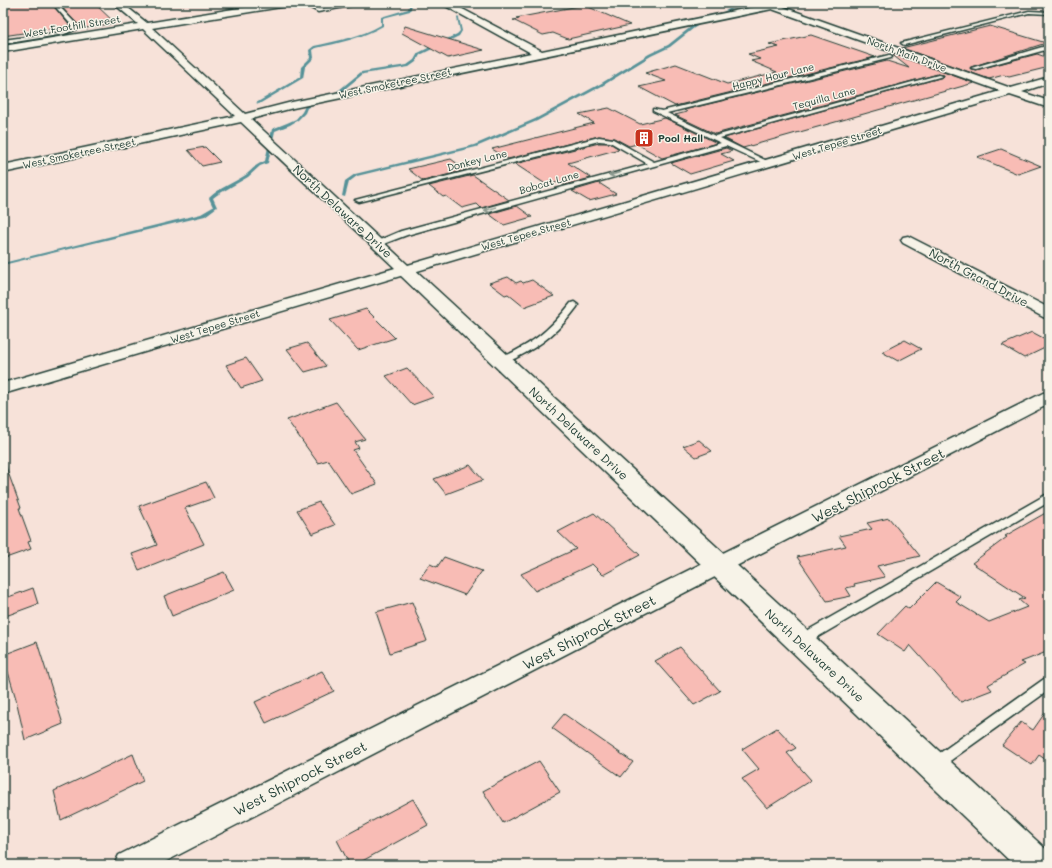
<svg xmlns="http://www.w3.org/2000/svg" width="1052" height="868" font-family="Mali,sans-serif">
<rect width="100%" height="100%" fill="#f7e2d9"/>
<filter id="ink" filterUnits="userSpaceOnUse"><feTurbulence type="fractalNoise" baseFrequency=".025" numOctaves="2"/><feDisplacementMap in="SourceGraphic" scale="8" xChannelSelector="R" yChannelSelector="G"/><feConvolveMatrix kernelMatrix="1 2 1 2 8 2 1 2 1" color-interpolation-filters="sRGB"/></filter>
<g filter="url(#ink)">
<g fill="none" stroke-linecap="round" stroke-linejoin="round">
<g fill="#579298" fill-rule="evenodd">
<path d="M410,3H415L412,5L410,11L383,18V26C362,38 339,43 316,48L313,50L314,58L305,67L303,78L259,104L256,103L300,77L301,67L310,58L309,50L314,46C337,41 360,37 381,25V17L408,9Z"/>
<polygon points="741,3 744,3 715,18 713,17"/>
<polygon points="458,17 459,18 462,31 459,36 420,55 416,62 409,67 363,74 341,92 331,97 328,96 339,90 361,72 407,65 414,60 418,53 457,34 460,31 457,18"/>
<polygon points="704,20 706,21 694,28 670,47 651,56 602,86 537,121 476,147 357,176 349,182 345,197 342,196 345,181 355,174 474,145 535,119 600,84 649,54 668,45 692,26"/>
<path d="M317,100L320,101L307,108L305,113L298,120L290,125L275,131L268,163L260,166L248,177L217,195L213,198L217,207L205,216L3,265V263L201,214L213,207L209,198C219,188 233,183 244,176C253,170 254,165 265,161L272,129L287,123L296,119L302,112L305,106Z"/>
</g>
</g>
<g fill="#f8bcb5" stroke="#1f3d34">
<polygon points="3,3 51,3 70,26 3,36"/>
<polygon points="58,3 94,3 115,23 86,28 82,24 78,25"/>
<polygon points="584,5 630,25 568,39 553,33 543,35 513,20 519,19 516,18"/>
<polygon points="405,26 484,50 448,58 402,33"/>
<polygon points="990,26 1046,43 971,67 971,69 976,70 1037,54 1049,58 1049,67 1009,77 1004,75 989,79 902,48"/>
<polygon points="811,35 875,57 675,106 639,87 666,81 645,73 676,64 727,84 777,72 751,61 760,59 748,54 779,47 769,44"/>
<polygon points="890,53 974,83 743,148 724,138 943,77 944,75 938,74 715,134 675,115 687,112 684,110 887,61 909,68"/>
<polygon points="609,108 640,124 665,118 717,143 662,158 637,144 629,146 614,138 599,136 508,159 492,149 594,123 579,114"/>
<polygon points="599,143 610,143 619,149 568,163 591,178 564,185 558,182 547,185 515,164"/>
<polygon points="205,147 220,162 202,166 188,150"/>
<polygon points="726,148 732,151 721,154 734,161 690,174 671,163"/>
<polygon points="1001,149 1041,166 1018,174 977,157"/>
<polygon points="451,159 466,170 423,181 408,169"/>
<polygon points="473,175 509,200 481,208 477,204 462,208 446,196 443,197 429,186"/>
<polygon points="599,183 616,194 589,201 572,191"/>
<polygon points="517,206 532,217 504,225 489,214"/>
<polygon points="508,277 516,283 521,281 523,283 532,280 554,296 524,307 508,294 505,295 489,283"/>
<polygon points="366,309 395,338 358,350 330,320"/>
<polygon points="1032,332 1049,341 1049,346 1024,358 1002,345"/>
<polygon points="905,340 921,349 898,361 882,352"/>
<polygon points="307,343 326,366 305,372 287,349"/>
<polygon points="246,358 262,381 241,388 226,365"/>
<polygon points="407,368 434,397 412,405 386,376"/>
<polygon points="336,402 365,439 355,442 359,448 353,450 377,484 351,494 328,460 318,463 287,420"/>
<polygon points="699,440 712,451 696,457 683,446"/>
<polygon points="5,464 21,508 19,508 31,541 28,542 31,549 3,559 3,465"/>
<polygon points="470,465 483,480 446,494 434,479"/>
<polygon points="206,482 214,498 185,508 204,544 139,570 132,554 157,545 139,506"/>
<polygon points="319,502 335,525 312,534 297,510"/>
<polygon points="1049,511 1049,651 1021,662 1025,664 988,685 992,690 961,702 910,645 905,652 878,634 905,606 909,609 936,582 961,597 956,602 989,622 1027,607 1019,600 1025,598 972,563 1007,537 1005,536"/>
<polygon points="594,513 640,555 603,575 592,564 535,591 521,574 576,549 558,532"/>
<polygon points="889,518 920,556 877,566 885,577 854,584 855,586 846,588 851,596 827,601 797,557 846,546 839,536 872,529 867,523"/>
<polygon points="444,557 482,571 465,595 420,578 430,564 437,567"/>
<polygon points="224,572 234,590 172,616 164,596"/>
<polygon points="33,588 38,604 3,617 3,599"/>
<polygon points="412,602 427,641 390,653 376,612"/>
<polygon points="37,642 63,724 25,740 16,699 3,655"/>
<polygon points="680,647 720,691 694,705 655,661"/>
<polygon points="322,671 334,691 266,723 255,702"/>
<polygon points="1049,707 1049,762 1039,755 1032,765 1002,745 1021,722 1033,730"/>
<polygon points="564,714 633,762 621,777 552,728"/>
<polygon points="777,728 796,748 787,753 811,780 767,808 742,779 759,769 742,749"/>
<polygon points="133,754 143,781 61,820 54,791"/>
<polygon points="539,761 560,792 503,823 483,791"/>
<polygon points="413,799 428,825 355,865 350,865 337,840"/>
</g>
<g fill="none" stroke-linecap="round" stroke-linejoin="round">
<defs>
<g id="service">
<polygon points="52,3 56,3 77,25 77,29 64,34 3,44 3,40 63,32 73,27"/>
<polygon points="301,3 306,3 319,9 345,5 343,3 348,3 350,6 318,12"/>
<polygon points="1029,11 1049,12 1049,14 1029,13 904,45 901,43"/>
<polygon points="1049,45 1049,49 976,69 971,68"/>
<polygon points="889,55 892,57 891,58 667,113 715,136 938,75 943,76 720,138 769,162 769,164 765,164 726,146 407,235 378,246 375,246 375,242 401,231 648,164 610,142 599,141 359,202 355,200 599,137 613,139 654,162 721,143 653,111 653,109 662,111"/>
<path d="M574,302L578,305L577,307C560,330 542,345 516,358C511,360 505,364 499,363L497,361L499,359C532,344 548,332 571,303Z"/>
<polygon points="1049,493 1049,502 804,645 800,646 796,645 794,641 796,637"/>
<polygon points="1049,678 1049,690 940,768 935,770 930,768 928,764 930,760 1044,679"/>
</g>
<g id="minor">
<path d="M113,3H122L147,23L271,3H291L287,6L152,28L245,114L292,102L531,53L440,3H451L542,51L772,3H793L792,5L783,7L1011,88L1049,77V83L1022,92L1049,101V108L1010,95L3,394V383L395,268L241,122L3,173V165L235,116L143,29L3,52V46L138,24ZM772,9L1000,91L408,265L251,119L293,108Z"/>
<polygon points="908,236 1049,308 1049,319 1043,317 903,243 901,240 903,237"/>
<polygon points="1049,392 1049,404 159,865 114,865 119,855 1043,393"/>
</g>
<polygon id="tertiary" points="405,265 411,266 1049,852 1049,865 1014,865 399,274 396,270 399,266"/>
</defs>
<use href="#service" stroke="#1f3d34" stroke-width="3"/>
<use href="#minor" stroke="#1f3d34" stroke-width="3"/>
<use href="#tertiary" stroke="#1f3d34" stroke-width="3"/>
<use href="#service" fill="#f7f3e8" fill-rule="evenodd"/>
<use href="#minor" fill="#f7f3e8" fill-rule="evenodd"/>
<use href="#tertiary" fill="#f7f3e8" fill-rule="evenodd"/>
</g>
<defs><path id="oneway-shaft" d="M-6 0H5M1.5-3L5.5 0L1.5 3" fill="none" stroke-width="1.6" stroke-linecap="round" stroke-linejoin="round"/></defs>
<g stroke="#8b988e">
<use href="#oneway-shaft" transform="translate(615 174) rotate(164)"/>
<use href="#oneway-shaft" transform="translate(490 209) rotate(164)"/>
</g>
</g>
<defs>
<symbol id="building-square" viewBox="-11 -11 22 22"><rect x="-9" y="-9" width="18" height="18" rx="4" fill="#c8321e" stroke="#f7f3e8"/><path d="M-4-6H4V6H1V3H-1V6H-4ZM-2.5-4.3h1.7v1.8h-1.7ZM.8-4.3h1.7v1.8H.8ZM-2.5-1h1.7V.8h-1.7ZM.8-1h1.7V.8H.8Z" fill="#fff"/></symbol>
</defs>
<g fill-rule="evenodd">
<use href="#building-square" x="633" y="127" width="22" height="22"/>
</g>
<g text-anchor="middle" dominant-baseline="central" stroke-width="3" stroke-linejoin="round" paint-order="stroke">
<g font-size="10" fill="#1f3d34" stroke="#f7f3e8">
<text transform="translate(72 26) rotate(-9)">West Foothill Street</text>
<text transform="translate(907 54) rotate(20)">North Main Drive</text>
<text transform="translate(773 76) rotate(-14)">Happy Hour Lane</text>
<text transform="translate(395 83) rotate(-12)">West Smoketree Street</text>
<text transform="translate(824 98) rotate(-15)">Tequilla Lane</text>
<text transform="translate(837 143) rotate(-17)">West Tepee Street</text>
<text transform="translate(79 153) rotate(-12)">West Smoketree Street</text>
<text transform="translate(477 160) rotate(-14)">Donkey Lane</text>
<text transform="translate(549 182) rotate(-16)">Bobcat Lane</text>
<text transform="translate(526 234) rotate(-16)">West Tepee Street</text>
<text transform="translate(215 326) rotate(-17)">West Tepee Street</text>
</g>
<g font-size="10" font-weight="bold" fill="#1f3d34" stroke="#f7f3e8" text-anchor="start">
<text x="658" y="138">Pool Hall</text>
</g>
<g font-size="12" fill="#1f3d34" stroke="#f7f3e8">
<text transform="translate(343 211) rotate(43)">North Delaware Drive</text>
<text transform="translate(979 277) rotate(28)">North Grand Drive</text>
<text transform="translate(579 433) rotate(43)">North Delaware Drive</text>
<text transform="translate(815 655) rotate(43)">North Delaware Drive</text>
</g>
<g font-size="14" fill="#1f3d34" stroke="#f7f3e8">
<text transform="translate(878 485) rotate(-27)">West Shiprock Street</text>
<text transform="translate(589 632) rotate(-27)">West Shiprock Street</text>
<text transform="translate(300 778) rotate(-27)">West Shiprock Street</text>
</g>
</g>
<rect width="1052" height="868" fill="none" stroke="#f7f3e8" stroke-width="16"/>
<rect x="8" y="8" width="1036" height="852" fill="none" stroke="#1f3d34" stroke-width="1.5" filter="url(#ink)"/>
</svg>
